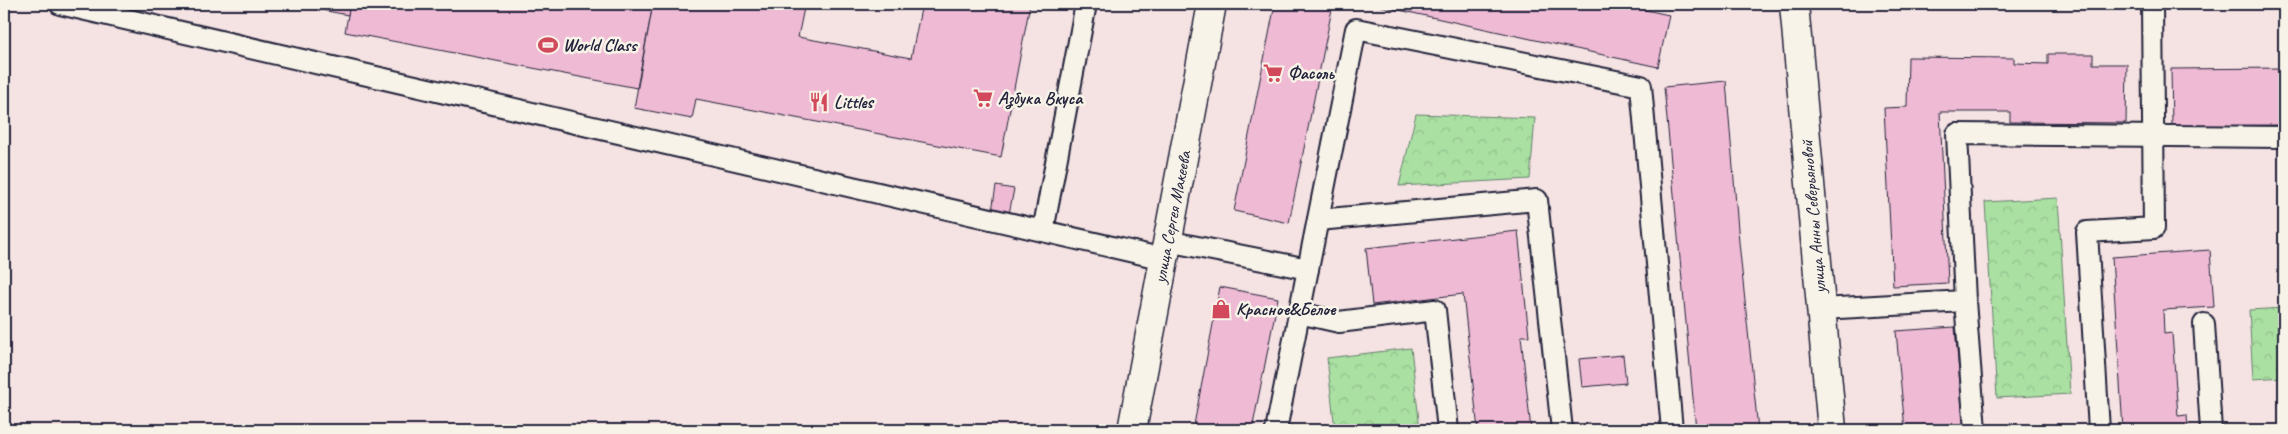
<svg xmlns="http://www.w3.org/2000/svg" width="2288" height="434" font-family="Caveat,sans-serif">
<defs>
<pattern id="forest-crowns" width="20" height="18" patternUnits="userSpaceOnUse" patternTransform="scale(1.25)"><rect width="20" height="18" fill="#aae0a2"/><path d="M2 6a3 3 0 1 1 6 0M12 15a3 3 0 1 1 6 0" fill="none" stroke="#92c08c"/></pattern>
</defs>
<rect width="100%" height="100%" fill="#f5e2e2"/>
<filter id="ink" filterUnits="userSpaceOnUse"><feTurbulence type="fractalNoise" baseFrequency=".02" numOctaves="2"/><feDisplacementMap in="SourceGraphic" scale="10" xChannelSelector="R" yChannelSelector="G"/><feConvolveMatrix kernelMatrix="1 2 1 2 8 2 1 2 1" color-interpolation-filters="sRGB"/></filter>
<g filter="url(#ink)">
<g fill="url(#forest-crowns)" stroke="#66816e">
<polygon points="1416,114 1535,118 1530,179 1399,186"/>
<polygon points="2058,198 2070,394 1997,398 1985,202"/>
<polygon points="2284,308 2284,377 2253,379 2249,310"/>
<polygon points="1411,348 1420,430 1335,430 1327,358"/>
</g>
<g fill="#efbad4" stroke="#22223b">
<polygon points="290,4 350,4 348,15"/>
<polygon points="350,4 653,4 637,88 345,32"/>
<polygon points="653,4 780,4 804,8 798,37 911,58 922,4 1030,4 1001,157 696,99 692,119 634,108"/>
<polygon points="1275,4 1333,4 1289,223 1234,211"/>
<polygon points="1372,4 1618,4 1669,15 1658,67"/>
<polygon points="2048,54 2093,54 2093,64 2127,64 2126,123 2010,122 2010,112 1940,112 1948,283 1893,286 1884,108 1907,107 1908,57 2014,58 2014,63 2048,64"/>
<polygon points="2284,68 2284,125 2172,126 2171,69"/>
<polygon points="1726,81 1739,242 1758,430 1696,430 1664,87"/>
<polygon points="996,186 1014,189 1009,214 992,211"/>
<polygon points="1518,231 1529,336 1521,336 1531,430 1478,430 1463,294 1372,305 1366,248"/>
<polygon points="2210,250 2214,307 2163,310 2164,334 2172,333 2178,416 2187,415 2188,430 2123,430 2112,257"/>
<polygon points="1220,287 1278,298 1252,430 1193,430"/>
<polygon points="1955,327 1964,430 1905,430 1896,331"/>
<polygon points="1623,355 1626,383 1582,387 1579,359"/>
</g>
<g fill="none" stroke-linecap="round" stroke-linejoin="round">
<defs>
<g id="lane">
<polyline points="60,4 1164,259"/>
<polyline points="1318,220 1537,200 1562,430"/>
<polyline points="1043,231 1086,4"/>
<polyline points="1167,241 1308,269 1276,430"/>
<polyline points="1308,269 1356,29 1641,86 1672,430"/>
<polyline points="1821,309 1965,301"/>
<polyline points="1299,313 1339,322 1435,310 1448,430"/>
<polyline points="2204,324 2211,430"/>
<polyline points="1975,430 1965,301 1957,134 2284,137"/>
<polyline points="2099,430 2087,232 2154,228 2152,4"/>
</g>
<polyline id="street" points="1794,4 1832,430"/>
<polyline id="secondary" points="1132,430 1212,4"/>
</defs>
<use href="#lane" stroke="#22223b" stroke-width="24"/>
<use href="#street" stroke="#22223b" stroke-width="31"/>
<use href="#secondary" stroke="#22223b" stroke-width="31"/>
<use href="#lane" stroke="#f7f3e8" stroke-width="20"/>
<use href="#street" stroke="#f7f3e8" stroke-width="28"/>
<use href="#secondary" stroke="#f7f3e8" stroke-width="28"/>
</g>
</g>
<defs>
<symbol id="stadium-bare" viewBox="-9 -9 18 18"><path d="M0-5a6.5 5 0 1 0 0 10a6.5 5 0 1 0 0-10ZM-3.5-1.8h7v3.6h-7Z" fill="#d1495b" stroke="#f7f3e8" stroke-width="2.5" paint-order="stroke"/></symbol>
<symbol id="supermarket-bare" viewBox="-9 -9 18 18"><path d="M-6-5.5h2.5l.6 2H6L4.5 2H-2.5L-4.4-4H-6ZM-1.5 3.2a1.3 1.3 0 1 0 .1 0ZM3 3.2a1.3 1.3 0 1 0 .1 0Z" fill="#d1495b" stroke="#f7f3e8" stroke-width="2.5" paint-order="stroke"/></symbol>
<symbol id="restaurant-bare" viewBox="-9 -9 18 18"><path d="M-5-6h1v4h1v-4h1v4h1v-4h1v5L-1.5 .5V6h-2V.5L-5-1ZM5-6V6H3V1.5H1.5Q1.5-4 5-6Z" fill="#d1495b" stroke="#f7f3e8" stroke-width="2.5" paint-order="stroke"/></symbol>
<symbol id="shop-bare" viewBox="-9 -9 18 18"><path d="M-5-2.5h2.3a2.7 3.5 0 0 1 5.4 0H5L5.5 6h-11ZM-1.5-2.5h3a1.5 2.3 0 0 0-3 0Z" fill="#d1495b" stroke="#f7f3e8" stroke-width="2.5" paint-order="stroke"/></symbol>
</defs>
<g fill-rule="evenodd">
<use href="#stadium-bare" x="534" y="31" width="28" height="28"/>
<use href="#supermarket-bare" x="1259" y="59" width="28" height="28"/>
<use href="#supermarket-bare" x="969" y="84" width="28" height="28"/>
<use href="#restaurant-bare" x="805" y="88" width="28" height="28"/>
<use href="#shop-bare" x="1207" y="295" width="28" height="28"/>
</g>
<g text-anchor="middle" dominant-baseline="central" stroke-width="5" stroke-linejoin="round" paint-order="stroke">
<g font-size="18" font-weight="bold" fill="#22223b" stroke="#f7f3e8" text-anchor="start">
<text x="563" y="45">World Class</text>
<text x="1288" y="73">Фасоль</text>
<text x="998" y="98">Азбука Вкуса</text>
<text x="834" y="102">Littles</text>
<text x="1236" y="309">Красное&amp;Белое</text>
</g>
<g font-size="18" fill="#22223b" stroke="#f7f3e8">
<text transform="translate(1172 217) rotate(-79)">улица Сергея Макеева</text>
<text transform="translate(1813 217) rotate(-95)">улица Анны Северьяновой</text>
</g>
</g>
<rect width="2288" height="434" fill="none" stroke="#f7f3e8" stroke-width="20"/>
<rect x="10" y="10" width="2268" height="414" fill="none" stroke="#22223b" stroke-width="2" filter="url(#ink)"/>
</svg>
